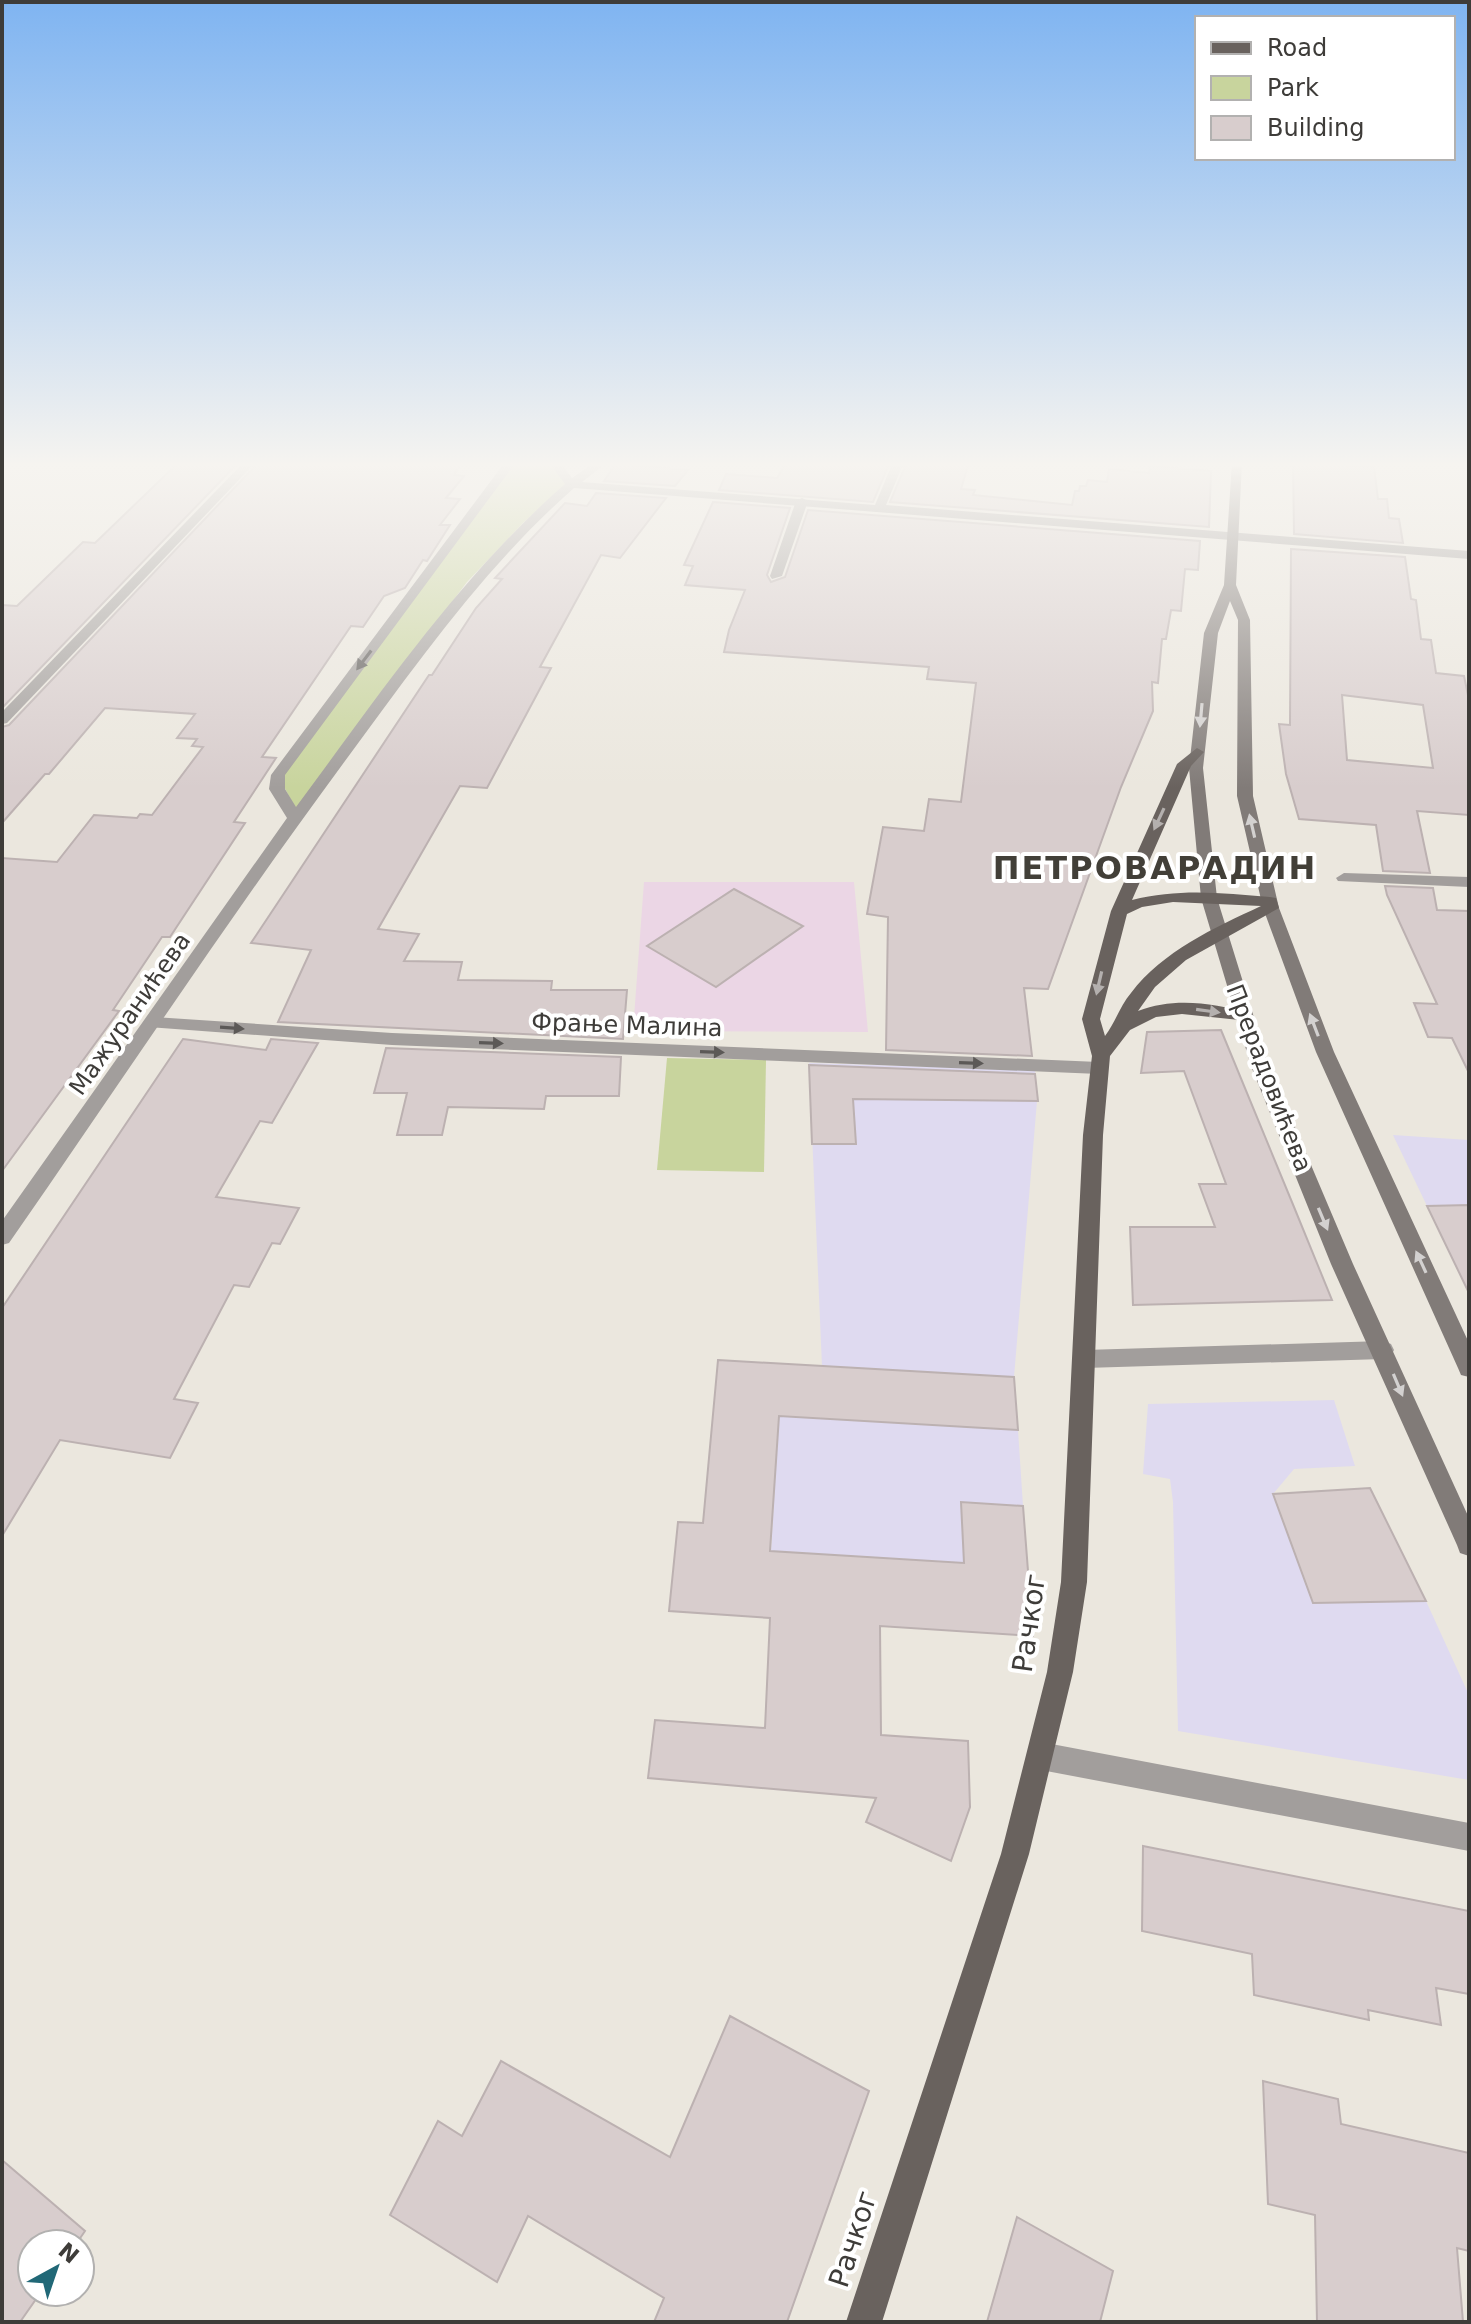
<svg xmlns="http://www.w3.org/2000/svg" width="1471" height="2324" font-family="'DejaVu Sans',sans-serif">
<rect width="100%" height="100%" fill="#ebe7de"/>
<g fill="#dfdaf0">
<polygon points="809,1063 1035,1070 1037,1101 1014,1377 822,1366"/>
<polygon points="1393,1135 1469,1140 1469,1293 1427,1206"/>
<polygon points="1334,1400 1355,1466 1294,1469 1273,1494 1313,1603 1426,1601 1469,1695 1469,1780 1178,1731 1173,1502 1170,1479 1143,1474 1148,1404"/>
<polygon points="779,1416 1018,1430 1023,1506 962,1502 964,1563 771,1551"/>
</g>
<polygon fill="#ebd6e5" points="644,882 854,882 868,1032 633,1031"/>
<g fill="#c8d49d">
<polygon points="515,462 550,462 566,484 523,523 467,582 296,809 282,783 284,774"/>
<polygon points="667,1058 766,1060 764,1172 657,1170"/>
</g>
<g fill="#d8cdcd" stroke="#bcb1b1" stroke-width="2" fill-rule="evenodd">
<polygon points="179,462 239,462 2,708 2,605 17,606 83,542 95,543"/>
<polygon points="259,462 462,462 454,475 464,476 446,498 460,499 440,525 450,525 427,561 423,560 405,588 384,596 363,627 351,626 262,757 276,758 234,822 245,823 170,937 162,937 113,1010 119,1011 2,1171 2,858 57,862 94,815 137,818 140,814 152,815 203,747 192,746 197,739 177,738 195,714 105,708 49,774 45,774 2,823 2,727 9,725"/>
<polygon points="787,462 890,462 873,502 719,490 726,474 777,478"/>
<polygon points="907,462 969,462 961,489 975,490 973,495 1072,505 1075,491 1079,491 1080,486 1086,486 1088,480 1107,482 1109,469 1149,473 1150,466 1211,471 1209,527 890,502"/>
<polygon points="1293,462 1374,467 1378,499 1387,499 1389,518 1399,519 1403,543 1294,534"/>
<polygon points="615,464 656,467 688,470 675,486 604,481"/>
<polygon points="596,493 666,498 620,558 601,555 540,667 551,668 487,788 460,786 378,929 419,934 404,961 462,962 458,980 552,981 551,990 627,990 623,1039 278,1022 311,950 251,943 429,675 432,675 476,608 502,579 495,578 565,503 587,506"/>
<polygon points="713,502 790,508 767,575 771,582 785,577 808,510 1200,541 1198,570 1185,569 1181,611 1171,610 1166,639 1162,639 1158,683 1152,682 1153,711 1121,787 1048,989 1024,988 1032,1056 886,1050 888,917 867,914 883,827 924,831 929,799 961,802 976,683 927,679 929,667 724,652 729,630 745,590 685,585 693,566 684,565"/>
<path d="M1291,549L1405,557L1411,599L1416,600L1421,639L1431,640L1436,673L1464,676L1469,700V815L1417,811L1430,873L1383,871L1376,825L1299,819L1286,774L1279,724L1290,725ZM1342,695L1423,705L1433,768L1347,760Z"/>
<polygon points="1385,886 1433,888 1437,910 1469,911 1469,1073 1452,1038 1428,1037 1414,1003 1437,1004 1387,895"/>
<polygon points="734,889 803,926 716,987 647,946"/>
<polygon points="1221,1030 1294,1207 1332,1300 1133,1305 1130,1227 1215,1227 1199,1184 1226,1184 1184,1071 1141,1073 1147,1032"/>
<polygon points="183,1039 266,1050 271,1039 318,1043 272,1123 260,1121 216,1197 299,1208 280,1244 272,1243 249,1287 234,1285 174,1399 198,1403 170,1458 60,1440 2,1536 2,1308"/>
<polygon points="386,1048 621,1057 619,1096 546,1096 544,1109 448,1107 442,1135 397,1135 407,1093 374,1093"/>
<polygon points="809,1065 1035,1074 1038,1101 853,1099 856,1144 812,1144"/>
<polygon points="1469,1205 1469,1293 1427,1206"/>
<polygon points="718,1360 1014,1377 1018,1430 779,1416 770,1551 964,1563 961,1502 1023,1506 1033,1636 880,1626 881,1735 968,1741 970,1807 951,1861 866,1822 876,1798 648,1778 655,1720 765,1728 770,1618 669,1611 678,1522 703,1523"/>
<polygon points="1370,1488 1426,1601 1313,1603 1273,1494"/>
<polygon points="1143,1846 1469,1911 1469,1994 1436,1988 1441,2025 1368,2010 1369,2020 1254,1995 1252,1954 1142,1931"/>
<polygon points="730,2016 869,2091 787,2322 654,2322 664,2298 528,2216 497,2282 390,2215 438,2121 462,2136 501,2061 670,2157"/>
<polygon points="1263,2081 1338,2099 1341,2124 1469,2153 1469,2251 1457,2248 1463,2322 1317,2322 1315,2215 1268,2204"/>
<polygon points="2,2160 85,2231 76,2244 32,2244 32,2292 41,2292 20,2322 2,2322"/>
<polygon points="1017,2217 1113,2271 1100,2322 987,2322"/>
</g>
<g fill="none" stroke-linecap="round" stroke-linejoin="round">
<g fill="#a29e9c" fill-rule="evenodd">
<polygon points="802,498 808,501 782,576 772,579 770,576 796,501"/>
<polygon points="154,1017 392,1033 1099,1062 1108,1068 1099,1074 392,1045 148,1027 145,1023 148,1019"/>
<polygon points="1383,1341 1391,1344 1394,1350 1391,1356 1383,1359 1085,1368 1077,1365 1074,1359 1077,1353 1085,1350"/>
<polygon points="1041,1742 1469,1823 1469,1851 1041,1770 1031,1766 1027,1756 1031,1746"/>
</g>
<g fill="#a29e9c" fill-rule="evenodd">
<polygon points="244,462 256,462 7,723 2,724 2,712"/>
<path d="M505,462H516L285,775V789L296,807C380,694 459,577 565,484L549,462H560L572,478L595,462H608L582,482L875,505L893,462H904L886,505L1469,551V559L574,488C484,567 416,665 345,761C229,918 121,1082 9,1243L2,1245V1221L287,818L269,789L271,775Z"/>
<polygon points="1344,873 1469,877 1469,887 1338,881 1336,878"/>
</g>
<polygon fill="#817b78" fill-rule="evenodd" points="1232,462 1242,462 1236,585 1250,620 1253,796 1279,908 1334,1052 1469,1343 1469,1377 1461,1375 1458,1368 1316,1052 1263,908 1237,796 1238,620 1230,601 1218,633 1203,768 1217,898 1269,1066 1353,1264 1469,1518 1469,1556 1460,1553 1457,1545 1331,1264 1251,1066 1201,898 1189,768 1204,633 1224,585"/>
<path fill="#69625e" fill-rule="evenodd" d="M1197,748L1204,752L1191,766L1132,900C1179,888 1223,893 1270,897L1276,898L1279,908L1186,960L1155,987L1138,1011C1174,997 1213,1003 1249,1013L1252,1017L1249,1021L1182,1014L1156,1017L1130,1030L1110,1056L1103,1135L1087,1582L1073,1672L1029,1854L882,2322H846L1001,1854L1047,1672L1061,1582L1083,1135L1092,1056L1082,1019L1111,911L1177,764ZM1173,902L1261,906C1214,928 1163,951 1131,993C1120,1006 1115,1023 1105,1036L1100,1019L1127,914L1142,907Z"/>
</g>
<defs><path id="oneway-solid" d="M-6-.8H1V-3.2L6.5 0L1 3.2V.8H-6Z" transform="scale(2)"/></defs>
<g fill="#5c5957">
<use href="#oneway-solid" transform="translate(364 660) rotate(127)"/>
<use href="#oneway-solid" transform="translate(232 1028) rotate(4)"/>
<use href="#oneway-solid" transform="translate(491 1043) rotate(2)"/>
<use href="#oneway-solid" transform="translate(712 1052) rotate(2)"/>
<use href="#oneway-solid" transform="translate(971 1063) rotate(2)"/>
</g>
<g fill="#d3d1d0">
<use href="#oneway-solid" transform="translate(1201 715) rotate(95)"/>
<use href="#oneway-solid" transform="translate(1252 826) rotate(-103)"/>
<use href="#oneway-solid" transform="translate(1314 1025) rotate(-111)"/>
<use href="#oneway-solid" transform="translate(1323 1219) rotate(67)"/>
<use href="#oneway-solid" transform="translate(1421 1262) rotate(-115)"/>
<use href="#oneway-solid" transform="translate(1398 1385) rotate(67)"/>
</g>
<g fill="#b4b0ae">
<use href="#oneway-solid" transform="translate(1159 819) rotate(115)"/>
<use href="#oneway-solid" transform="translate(1099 983) rotate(103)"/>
<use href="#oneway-solid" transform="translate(1208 1011) rotate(8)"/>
</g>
<linearGradient id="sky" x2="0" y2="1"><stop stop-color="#7fb4f1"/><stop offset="0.59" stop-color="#f6f4f0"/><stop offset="1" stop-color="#f6f4f0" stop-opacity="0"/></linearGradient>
<rect width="1471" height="788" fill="url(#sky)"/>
<g text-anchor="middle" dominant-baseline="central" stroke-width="8" stroke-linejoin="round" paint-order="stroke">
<g font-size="24" fill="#3e3c39" stroke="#fff">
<text transform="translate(130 1014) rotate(-55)">Мажуранићева</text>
<text transform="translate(627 1025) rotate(2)">Фрање Малина</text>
<text transform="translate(1269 1078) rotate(69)">Прерадовићева</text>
</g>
<g font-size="28" fill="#3e3c39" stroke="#fff">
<text transform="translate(1029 1623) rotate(-82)">Рачког</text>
<text transform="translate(853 2239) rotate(-72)">Рачког</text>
</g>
<g font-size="32" font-weight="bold" letter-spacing="2" fill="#423f38" stroke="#fff">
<text x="1155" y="868">ПЕТРОВАРАДИН</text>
</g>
</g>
<rect width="1471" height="2324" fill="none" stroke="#3e3c39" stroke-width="8"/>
<rect x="1195" y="16" width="260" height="144" fill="#ffffff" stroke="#b2b1b0" stroke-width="2"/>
<rect x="1211" y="42" width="40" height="12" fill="#69625e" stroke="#b2b1b0" stroke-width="2"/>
<text x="1267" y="56" font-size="24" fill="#3e3c39">Road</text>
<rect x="1211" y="76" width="40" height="24" fill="#c8d49d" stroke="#b2b1b0" stroke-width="2"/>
<text x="1267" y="96" font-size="24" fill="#3e3c39">Park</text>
<rect x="1211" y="116" width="40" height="24" fill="#d8cdcd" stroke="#b2b1b0" stroke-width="2"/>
<text x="1267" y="136" font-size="24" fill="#3e3c39">Building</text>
<g transform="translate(56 2268) rotate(40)"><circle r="38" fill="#ffffff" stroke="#b2b1b0" stroke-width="2"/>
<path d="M0-6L14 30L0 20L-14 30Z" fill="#216877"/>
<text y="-12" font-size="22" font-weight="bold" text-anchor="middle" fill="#3e3c39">N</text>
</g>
</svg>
